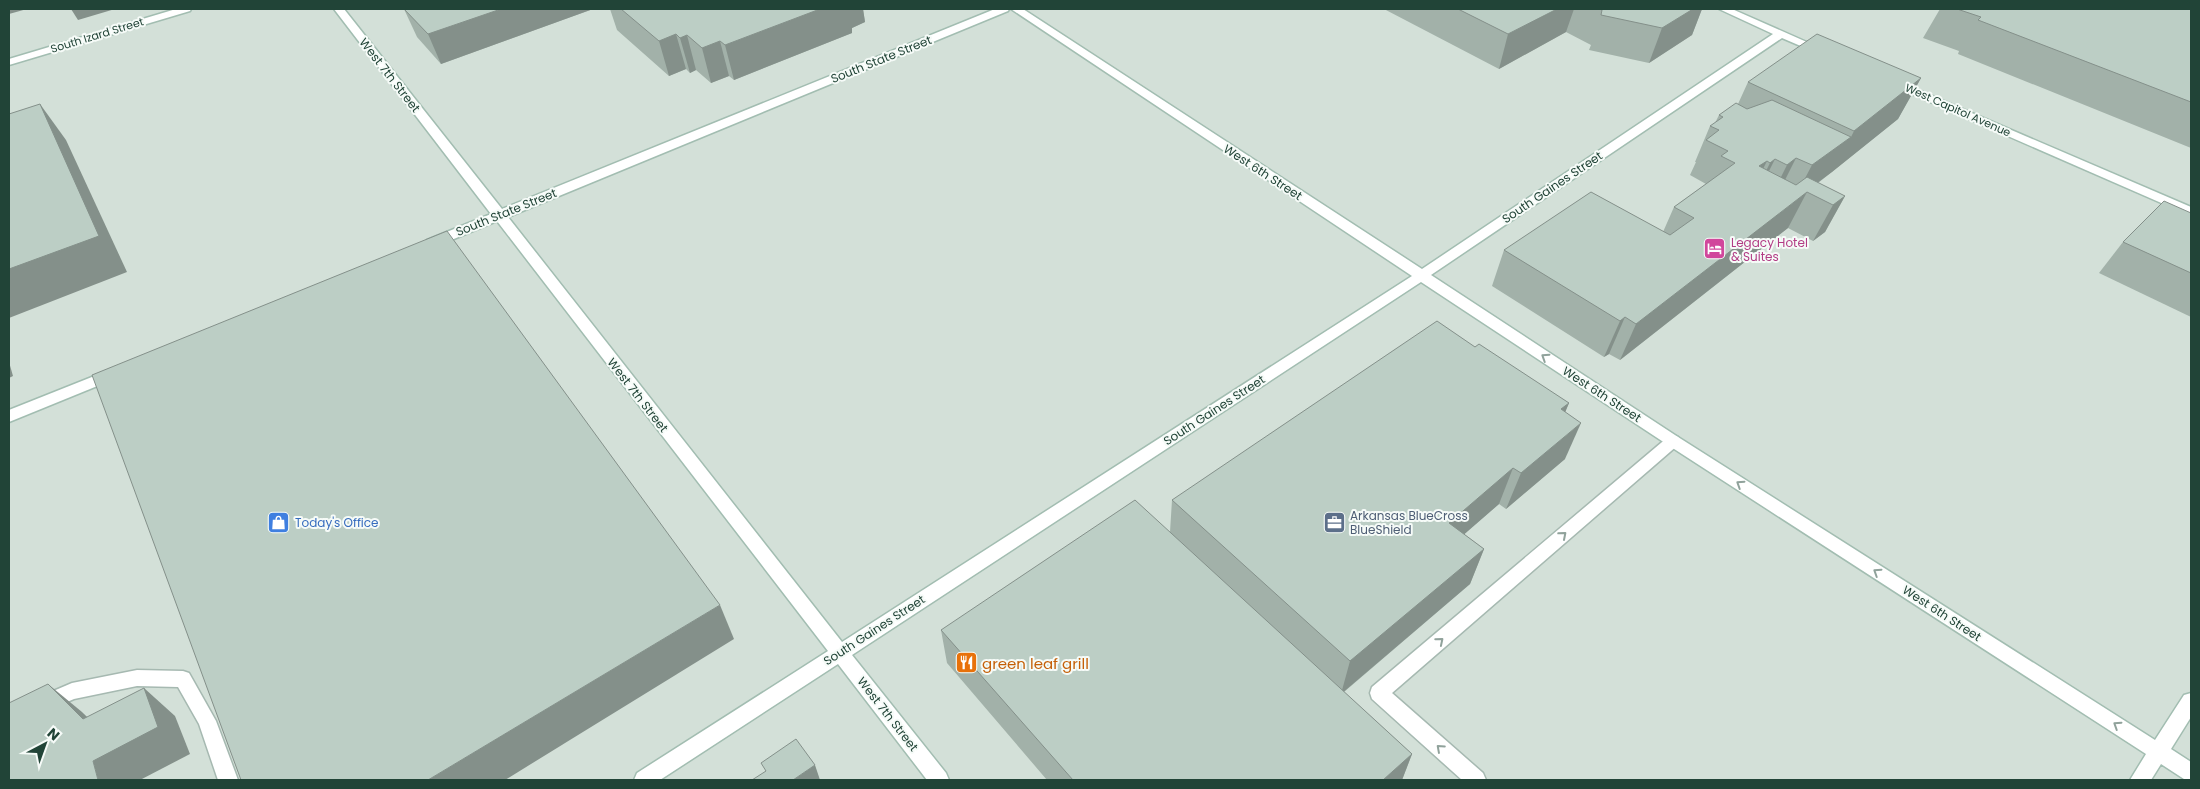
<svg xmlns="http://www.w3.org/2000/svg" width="2200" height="789" font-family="Poppins,sans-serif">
<rect width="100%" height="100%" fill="#e5f0ea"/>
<rect fill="#d3e0d8" x="9" y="9" width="2182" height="771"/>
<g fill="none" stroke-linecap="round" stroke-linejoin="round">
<defs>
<g id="lane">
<polygon points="1673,435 1678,437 1681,441 1678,445 1392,693 1483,773 1486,780 1462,780 1372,699 1370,693 1372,687 1668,437"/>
<polygon points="137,670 183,671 189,673 216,721 238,780 218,780 199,724 178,687 137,686 74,699 9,727 9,710 72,683"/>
</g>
<g id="secondary">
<polygon points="176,9 191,9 190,11 9,65 9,59"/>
<polygon points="334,9 344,9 502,209 995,9 1009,9 1008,11 508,217 842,642 1412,276 1011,9 1023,9 1422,269 1773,34 1719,9 1732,9 1827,51 1825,53 1817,53 1782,38 1431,275 1678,437 2155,740 2184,695 2191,693 2191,717 2171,749 2191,762 2191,780 2184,779 2161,764 2151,780 2130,780 2146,754 1668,445 1421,282 852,655 946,773 949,780 927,780 838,664 660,780 634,780 637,773 828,651 497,221 437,246 427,246 425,243 427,240 491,214"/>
<polygon points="1895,80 2191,207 2191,216 1891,85 1889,83 1891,81"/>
<polygon points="112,369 117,370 119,374 117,378 9,422 9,410"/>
</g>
</defs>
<use href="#lane" stroke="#a6b9b1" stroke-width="3"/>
<use href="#secondary" stroke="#a2bdb1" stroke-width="3"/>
<use href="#lane" fill="#fff" fill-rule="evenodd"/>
<use href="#secondary" fill="#fff" fill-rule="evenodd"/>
</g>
<g fill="#a2b1a9">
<polygon points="404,9 593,9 441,64 417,37"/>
<polygon points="610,9 863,9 865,22 852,28 852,33 734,80 729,76 711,83 696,70 690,73 686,69 669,76 617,30"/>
<polygon points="1384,9 1702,9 1692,35 1649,63 1589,50 1591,45 1566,32 1499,69"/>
<polygon points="1940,9 2191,9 2191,148 1958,54 1959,51 1923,38"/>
<polygon points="1921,78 1898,119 1818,183 1845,196 1825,232 1813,241 1788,228 1620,360 1609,354 1604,357 1492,286 1504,250 1663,232 1674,207 1706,184 1690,175 1696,162 1695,162 1710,126 1715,123 1719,115 1738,104 1748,82"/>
<polygon points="2191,213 2191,317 2099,273 2123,242"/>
<polygon points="1475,347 1569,403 1565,412 1565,459 1506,509 1499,504 1464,534 1484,549 1470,584 1344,692 1412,754 1402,780 1047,780 947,663 941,630 1170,532 1172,500"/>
</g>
<g fill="#84908a">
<polygon points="9,9 27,9 9,14"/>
<polygon points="71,9 115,9 78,20"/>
<polygon points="501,9 593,9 441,64 428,34"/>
<polygon points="820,9 863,9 865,22 852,28 852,33 734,80 725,45"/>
<polygon points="1557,9 1574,9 1566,32 1499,69 1508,34"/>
<polygon points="1693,9 1702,9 1692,35 1649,63 1662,28"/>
<polygon points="676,34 686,69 669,76 659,41"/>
<polygon points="687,35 696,70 690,73 680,38"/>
<polygon points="720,41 729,76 711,83 702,48"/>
<polygon points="1921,78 1898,119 1832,172 1793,201 1812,165 1851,137 1854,131"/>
<polygon points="40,104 66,140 127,272 9,318 9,269"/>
<polygon points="1796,158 1778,194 1769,201 1787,165"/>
<polygon points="1775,159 1757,195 1752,199 1770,163"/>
<polygon points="1767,161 1749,197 1759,166"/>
<polygon points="1807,192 1788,228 1620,360 1636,324"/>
<polygon points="1845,196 1825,232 1813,241 1833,205"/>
<polygon points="1625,317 1609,354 1604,357 1620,321"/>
<polygon points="9,362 13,376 9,378"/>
<polygon points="1569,403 1554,439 1561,409"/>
<polygon points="1581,423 1565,459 1506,509 1521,473"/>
<polygon points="1513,468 1499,504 1437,558 1449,523"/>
<polygon points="1484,549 1470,584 1341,694 1350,661"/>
<polygon points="720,605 734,639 505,780 428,780"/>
<polygon points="48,684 82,712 117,746 83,719"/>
<polygon points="144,688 175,716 190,754 140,780 98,780 93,761"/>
<polygon points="1412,754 1402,780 1383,780"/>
<polygon points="815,765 820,780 793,780"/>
</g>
<g fill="#bccec5" stroke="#84908a">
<polygon points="404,9 501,9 428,34"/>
<polygon points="621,9 820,9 725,45 720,41 702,48 687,35 680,38 676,34 659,41"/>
<polygon points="1458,9 1557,9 1508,34"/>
<polygon points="1599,9 1693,9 1662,28 1601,15 1602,10"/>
<polygon points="1957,9 2191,9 2191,102 1978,20 1981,17"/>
<polygon points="1817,34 1921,78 1854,131 1748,82"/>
<polygon points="1772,100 1851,137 1812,165 1796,158 1787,165 1775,159 1770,163 1767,161 1759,166 1796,185 1807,177 1845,196 1833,205 1807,192 1636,324 1625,317 1620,321 1504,250 1591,192 1670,235 1694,218 1674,207 1735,163 1721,156 1728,151 1706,140 1719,130 1710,126 1723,117 1719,115 1736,103 1747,109"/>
<polygon points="40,104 99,236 9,269 9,114"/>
<polygon points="2164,201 2191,213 2191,273 2123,242"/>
<polygon points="447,231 720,605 428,780 241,780 92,375"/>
<polygon points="1437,321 1475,347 1479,344 1569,403 1561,409 1581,423 1521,473 1513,468 1449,523 1484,549 1350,661 1172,500"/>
<polygon points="1135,500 1412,754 1383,780 1073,780 941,630"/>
<polygon points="48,684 83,719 144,688 158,727 93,761 98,780 9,780 9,703"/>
<polygon points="796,739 815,765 793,780 752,780 766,771 761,763"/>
</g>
<defs><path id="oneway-chevron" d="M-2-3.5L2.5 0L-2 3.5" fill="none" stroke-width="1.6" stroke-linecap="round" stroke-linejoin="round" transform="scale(1.25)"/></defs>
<g stroke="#90a29b">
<use href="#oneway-chevron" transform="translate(1545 357) rotate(-147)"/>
<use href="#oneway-chevron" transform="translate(1740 484) rotate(-147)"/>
<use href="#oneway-chevron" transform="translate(1563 535) rotate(-41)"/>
<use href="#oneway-chevron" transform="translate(1877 572) rotate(-147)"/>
<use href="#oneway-chevron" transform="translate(1440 641) rotate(-40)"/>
<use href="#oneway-chevron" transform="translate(2117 725) rotate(-147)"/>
<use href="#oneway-chevron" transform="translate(1440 748) rotate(-138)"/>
</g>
<defs>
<symbol id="hotel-square" viewBox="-11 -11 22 22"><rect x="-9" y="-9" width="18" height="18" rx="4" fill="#d1479c" stroke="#f6fbf8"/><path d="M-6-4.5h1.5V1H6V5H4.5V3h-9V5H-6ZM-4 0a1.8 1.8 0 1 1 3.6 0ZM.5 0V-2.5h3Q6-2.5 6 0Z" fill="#fff"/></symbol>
<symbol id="shop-square" viewBox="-11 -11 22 22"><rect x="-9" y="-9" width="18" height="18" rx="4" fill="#3f7fe0" stroke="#f6fbf8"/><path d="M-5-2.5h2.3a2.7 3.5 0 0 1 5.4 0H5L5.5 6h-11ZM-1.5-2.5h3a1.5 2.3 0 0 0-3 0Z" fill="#fff"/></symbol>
<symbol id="office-square" viewBox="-11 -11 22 22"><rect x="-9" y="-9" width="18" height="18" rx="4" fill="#5c6f8a" stroke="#f6fbf8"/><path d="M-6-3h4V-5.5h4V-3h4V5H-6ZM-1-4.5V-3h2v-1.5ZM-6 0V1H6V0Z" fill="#fff"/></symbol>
<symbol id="restaurant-square" viewBox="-11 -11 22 22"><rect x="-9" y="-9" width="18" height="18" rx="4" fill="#e8710a" stroke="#f6fbf8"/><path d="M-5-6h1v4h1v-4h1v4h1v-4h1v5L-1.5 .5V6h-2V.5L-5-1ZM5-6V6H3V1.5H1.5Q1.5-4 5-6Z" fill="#fff"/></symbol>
</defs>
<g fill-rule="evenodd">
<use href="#hotel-square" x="1702" y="236" width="25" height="25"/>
<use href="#shop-square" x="266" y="510" width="25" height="25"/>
<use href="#office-square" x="1322" y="510" width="25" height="25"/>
<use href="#restaurant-square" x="954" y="650" width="25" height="25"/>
</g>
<g text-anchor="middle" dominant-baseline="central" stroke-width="4" stroke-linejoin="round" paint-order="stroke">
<g font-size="11" fill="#214437" stroke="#f6fbf8">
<text transform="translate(97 35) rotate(-17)">South Izard Street</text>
<text transform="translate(1958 110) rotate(24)">West Capitol Avenue</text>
</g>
<g font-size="12" fill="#214437" stroke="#f6fbf8">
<text transform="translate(881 59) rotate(-22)">South State Street</text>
<text transform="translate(390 75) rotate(52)">West 7th Street</text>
<text transform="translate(1263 172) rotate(33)">West 6th Street</text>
<text transform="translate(1552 187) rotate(-34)">South Gaines Street</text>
<text transform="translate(506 212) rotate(-22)">South State Street</text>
<text transform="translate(1602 394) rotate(33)">West 6th Street</text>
<text transform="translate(638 395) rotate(52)">West 7th Street</text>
<text transform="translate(1214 410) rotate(-33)">South Gaines Street</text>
<text transform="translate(1942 613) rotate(33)">West 6th Street</text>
<text transform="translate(874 630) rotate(-33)">South Gaines Street</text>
<text transform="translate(888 714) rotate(52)">West 7th Street</text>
</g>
<g font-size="12" fill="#b23c85" stroke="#f6fbf8" text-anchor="start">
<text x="1731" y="242">Legacy Hotel<tspan x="1731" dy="14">&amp; Suites</tspan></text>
</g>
<g font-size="12" fill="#4e5e75" stroke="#f6fbf8" text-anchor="start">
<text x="1350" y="515">Arkansas BlueCross<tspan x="1350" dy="14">BlueShield</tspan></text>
</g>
<g font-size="12" fill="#366cbe" stroke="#f6fbf8" text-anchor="start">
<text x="295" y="522">Today's Office</text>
</g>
<g font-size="15" fill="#c56008" stroke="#f6fbf8" text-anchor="start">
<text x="982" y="663">green leaf grill</text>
</g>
</g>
<rect width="2200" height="789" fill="none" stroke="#214437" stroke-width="20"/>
<g transform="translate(45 744) rotate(41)" stroke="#f6fbf8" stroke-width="4" paint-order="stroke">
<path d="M0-4L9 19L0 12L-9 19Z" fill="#214437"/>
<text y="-8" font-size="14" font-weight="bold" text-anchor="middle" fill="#214437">N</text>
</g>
</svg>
